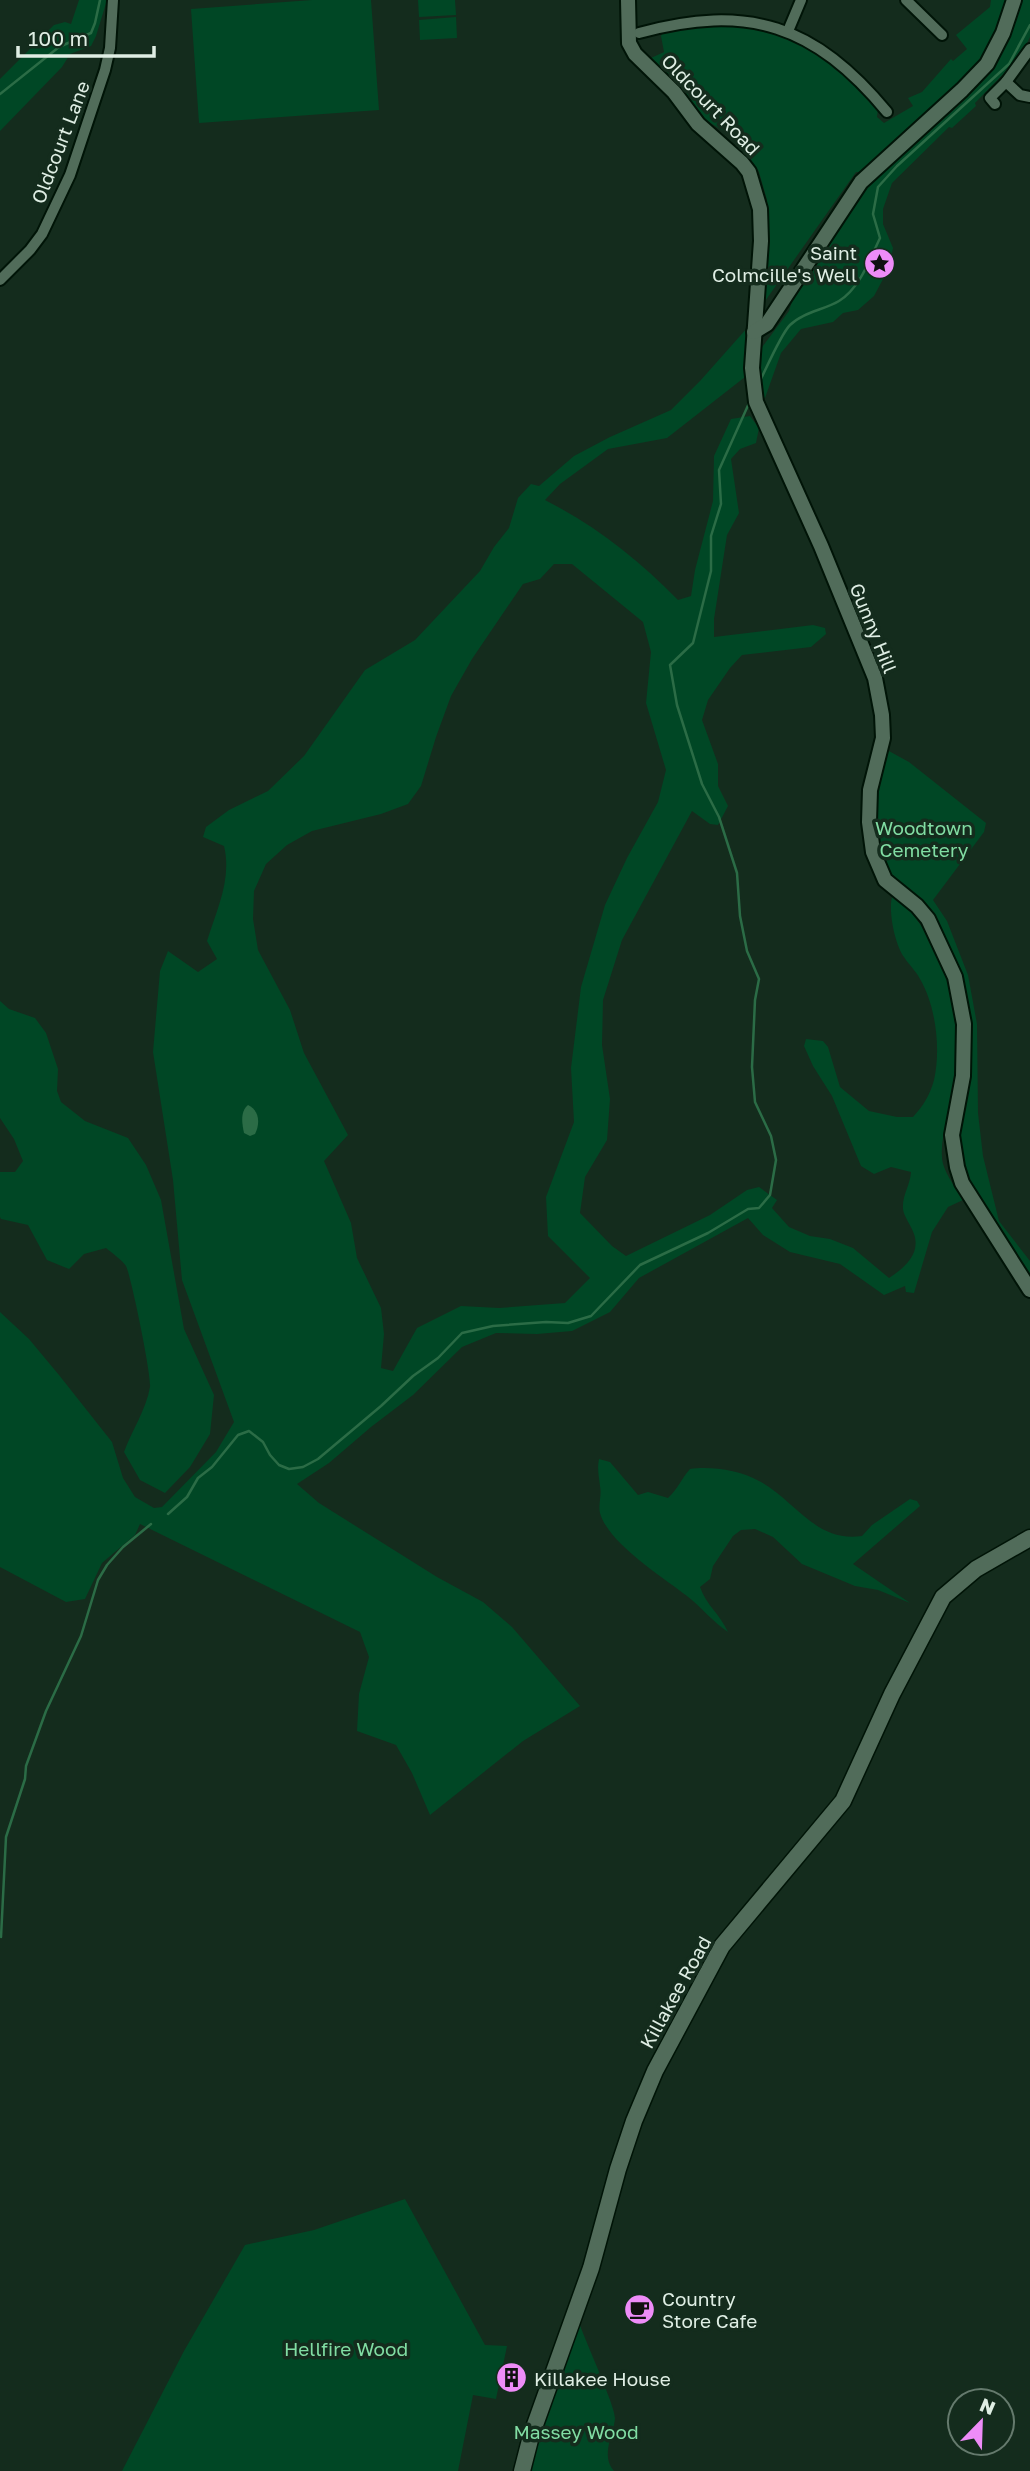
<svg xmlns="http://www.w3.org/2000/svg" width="1030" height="2471" font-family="'Golos Text',sans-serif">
<rect width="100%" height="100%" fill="#142c1d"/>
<g fill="#004725" fill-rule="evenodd">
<polygon points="79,0 107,0 96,36 91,46 70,54 62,67 0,131 0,79 54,25 65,22 71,24"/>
<polygon points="312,0 371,0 379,110 199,123 191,9"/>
<polygon points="418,0 455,0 456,15 419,17"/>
<path d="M991,0H1008L988,49L979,63L933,109L859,172H856L763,304L767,200L759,172L742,146L727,133L707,121L651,58L664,52L661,36L664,30C678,28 692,25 706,24C784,21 828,55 878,109L877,117L884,123L913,106L908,98L922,92L951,59L953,61L967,49L956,35L990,7Z"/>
<polygon points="1022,0 1030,0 1030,37 1027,43 1013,64 975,103 976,106 952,128 949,127 892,183 883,209 883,224 893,248 889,268 874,296 858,310 843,313 833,322 801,329 781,353 765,398 759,395 757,367 760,350 789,311 794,295 865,186 948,115 985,77 1006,44"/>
<polygon points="456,17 457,38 420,40 419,20"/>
<path d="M748,327L745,377L667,438L608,449L560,484L545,500C596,526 638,559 678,600L691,596L695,570L713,501L714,456L731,419L750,416L759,428L756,443L740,449L731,459L739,513L727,535L714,619V637L813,625L825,628L826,634L811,647L742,655L730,668L708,700L702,720L718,764V786L728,806L718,825L710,824L692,811L622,940L603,1000L602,1045L610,1099L607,1140L585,1177L580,1213L612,1246L626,1256L710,1215L747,1190L759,1187L777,1200L772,1208L789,1227L810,1236L830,1239L853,1248L889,1278C904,1268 921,1254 914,1234C911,1225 904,1217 903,1209C902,1195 910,1186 911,1172L891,1167L874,1174L861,1166L832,1096L813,1066L804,1046L806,1039L823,1041L828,1047L840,1087L869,1111L897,1117H913C923,1106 930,1095 934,1080C941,1050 936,1006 920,979C916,971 909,965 904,957C895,945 887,908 893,894C931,924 955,989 959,1036C961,1053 957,1073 955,1089C952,1112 940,1133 942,1157C942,1170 956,1188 963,1200L948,1207L932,1232L914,1293L906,1292L905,1286L884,1295L840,1264L790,1252L763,1235L748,1218L639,1278L610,1312L572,1331L537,1334L496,1333L462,1347L413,1395L371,1427L329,1463L297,1484L319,1503L437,1577L483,1602L512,1627L580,1706L523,1741L430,1815L412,1773L396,1745L357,1731L359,1694L369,1657L360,1632L140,1524L135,1535L102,1563L85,1599L66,1602L0,1567V1312L29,1339L59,1375L112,1442L123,1478L135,1497L154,1508L162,1507L216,1452L234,1422L182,1280L173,1180L153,1052L160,971L168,951L198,972L217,959L207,941C217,909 232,879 224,846L203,837L206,827L229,810L268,791L304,756L365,670L415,640L480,571L494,547L509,528L518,498L531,484L539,486L574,456L610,437L671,410L700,381ZM554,564H572L643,622L651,652L646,703L666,770L658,802L627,858L605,905L581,987L571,1068L574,1122L546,1197L548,1236L590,1278L565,1303L499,1308L461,1306L417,1328L393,1371L381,1368L384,1334L381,1308L357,1258L351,1223L324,1161L348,1135L304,1053L290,1010L258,950L253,919L254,891L266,864L287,845L312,831L381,814L408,804L421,786L436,737L451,696L472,659L523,584L540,579Z"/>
<path d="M887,750L909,762L986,823L984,832L933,900L947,921L968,975L977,1024L978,1113L983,1156L999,1221L1030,1261V1281C1003,1238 969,1194 958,1144V974L910,894L887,870L878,848L873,823L876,778Z"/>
<path d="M0,1001L9,1009L35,1018L46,1033L58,1069L57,1091L61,1102L85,1121L128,1138L146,1165L161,1200L184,1329L214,1395L210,1434L190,1467L165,1493L140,1480L124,1452C132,1430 146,1410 150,1387C152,1377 131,1276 126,1266C122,1260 112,1253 106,1248L84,1254L69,1269L47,1260L28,1225L1,1219L0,1217V1172H15L23,1161L14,1139L0,1118Z"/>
<path d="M599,1459L610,1462L638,1495L648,1492L668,1498C678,1489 681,1479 690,1469C710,1466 740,1470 759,1481C794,1499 815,1543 862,1536L872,1525L910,1499L917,1501L920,1506L853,1564L910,1603L878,1590L855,1586L802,1564L773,1537L755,1529L741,1530L733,1536L713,1566L710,1579L700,1587C706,1605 720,1614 728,1632C713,1622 701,1607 687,1596C664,1578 608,1543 600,1513C598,1505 602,1495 600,1486C599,1476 597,1470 599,1459Z"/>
<polygon points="405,2199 485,2345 507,2346 496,2399 473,2395 458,2471 122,2471 184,2351 245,2245 314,2230"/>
<path d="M580,2325C585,2340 616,2408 615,2418C614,2434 600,2455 614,2471H529L538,2435Z"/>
</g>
<path fill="#2b6c46" d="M248,1105C260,1111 260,1124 255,1134L250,1136L244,1133C242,1123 240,1112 248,1105Z"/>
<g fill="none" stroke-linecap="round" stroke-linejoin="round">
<g stroke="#2b6c46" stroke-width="2.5">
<polyline points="0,94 59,47 91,33 95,23 100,0"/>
<path d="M759,383C766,369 781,334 790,325C803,312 824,310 839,301C860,288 870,259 880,238L873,214L878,187L897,166L1009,64L1030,25"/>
<polyline points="168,1514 187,1497 198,1478 212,1467 238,1435 249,1431 263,1442 270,1455 279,1465 289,1469 303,1467 318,1459 381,1406 413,1376 438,1358 462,1333 493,1326 546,1322 568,1323 591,1316 640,1265 708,1233 748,1209 759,1208 770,1195 776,1160 771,1136 755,1102 752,1067 755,1000 759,979 747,951 740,916 737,873 719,817 702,784 677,705 670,665 693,643 711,571 711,536 721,504 719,470 750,401"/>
<polyline points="1,1937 6,1837 25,1779 26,1766 46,1711 81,1636 98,1580 107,1565 123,1547 151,1524"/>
</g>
<defs>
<g id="minor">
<polyline points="906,0 942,35"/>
<polyline points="788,31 801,0"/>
<path d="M639,33C748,3 815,25 887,112"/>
<polyline points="1006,82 1020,95 1030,97"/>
<polyline points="995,104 990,98 1006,82 1030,49"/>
<polyline points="0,280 30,250 42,234 70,175 105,70 110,48 113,0"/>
</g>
<g id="tertiary">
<polyline points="628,0 629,43 635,54 674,92 698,124 742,163 749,172 760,209 761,241 752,368 756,402 821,546 875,678 882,715 883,738 870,790 869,822 873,852 885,880 917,906 928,919 955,977 964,1024 963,1076 952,1135 957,1167 962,1183 1030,1290"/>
<polyline points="754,332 767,324 861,182 962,90 987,64 1003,33 1014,0"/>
</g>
<polyline id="secondary" points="522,2471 531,2436 591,2268 618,2169 634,2121 655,2071 722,1946 843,1801 892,1694 943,1597 976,1569 1030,1538"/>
</defs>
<use href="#minor" stroke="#001407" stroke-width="14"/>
<use href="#tertiary" stroke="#001407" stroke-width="18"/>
<use href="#secondary" stroke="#001407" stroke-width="19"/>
<use href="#minor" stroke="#516c5a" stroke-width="10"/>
<use href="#tertiary" stroke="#516c5a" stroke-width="14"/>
<use href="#secondary" stroke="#516c5a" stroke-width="16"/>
</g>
<defs>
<symbol id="sight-disc" viewBox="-11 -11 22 22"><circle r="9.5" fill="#ee8cf8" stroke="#142c1d"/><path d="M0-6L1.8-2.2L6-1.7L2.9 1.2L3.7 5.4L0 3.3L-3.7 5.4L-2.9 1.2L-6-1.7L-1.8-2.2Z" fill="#111"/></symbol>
<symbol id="cafe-disc" viewBox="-11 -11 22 22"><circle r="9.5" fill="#ee8cf8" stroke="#142c1d"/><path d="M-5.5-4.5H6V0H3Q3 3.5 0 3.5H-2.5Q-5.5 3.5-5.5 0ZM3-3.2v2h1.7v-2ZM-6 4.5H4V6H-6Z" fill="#111"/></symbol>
<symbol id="building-disc" viewBox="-11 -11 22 22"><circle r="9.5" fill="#ee8cf8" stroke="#142c1d"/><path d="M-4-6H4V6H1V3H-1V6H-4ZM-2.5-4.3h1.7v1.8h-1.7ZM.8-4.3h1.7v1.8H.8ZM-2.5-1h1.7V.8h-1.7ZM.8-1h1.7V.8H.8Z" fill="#111"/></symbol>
</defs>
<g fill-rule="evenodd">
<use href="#sight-disc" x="862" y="246" width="35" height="35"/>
<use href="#cafe-disc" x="622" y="2292" width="35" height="35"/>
<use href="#building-disc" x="494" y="2360" width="35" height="35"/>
</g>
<g text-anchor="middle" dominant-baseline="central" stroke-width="7" stroke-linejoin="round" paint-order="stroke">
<g font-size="19" fill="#dfeee4" stroke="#142c1d">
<text transform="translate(711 104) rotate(46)">Oldcourt Road</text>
<text transform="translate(60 142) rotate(-69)">Oldcourt Lane</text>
<text transform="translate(874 628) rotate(68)">Gunny Hill</text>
<text transform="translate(675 1992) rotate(-61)">Killakee Road</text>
</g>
<g font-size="19" fill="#dfeee4" stroke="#142c1d" text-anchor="start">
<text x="857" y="252" text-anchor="end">Saint<tspan x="857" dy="22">Colmcille's Well</tspan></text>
<text x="662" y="2298">Country<tspan x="662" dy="22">Store Cafe</tspan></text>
<text x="534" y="2378">Killakee House</text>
</g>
<g font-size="19" fill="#81dda3" stroke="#142c1d">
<text x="924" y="827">Woodtown<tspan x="924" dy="22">Cemetery</tspan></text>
<text x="346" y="2348">Hellfire Wood</text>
<text x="576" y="2431">Massey Wood</text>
</g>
</g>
<g transform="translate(981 2422) rotate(23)"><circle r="33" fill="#142c1d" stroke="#657a6d" stroke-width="2"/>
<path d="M0-5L12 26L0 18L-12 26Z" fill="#ee8cf8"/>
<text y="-10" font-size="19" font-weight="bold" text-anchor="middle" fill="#dfeee4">N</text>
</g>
<path d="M18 46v10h136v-10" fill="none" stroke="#dfeee4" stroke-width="3.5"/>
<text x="28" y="46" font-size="21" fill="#dfeee4" stroke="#142c1d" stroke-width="5" paint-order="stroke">100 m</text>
</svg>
